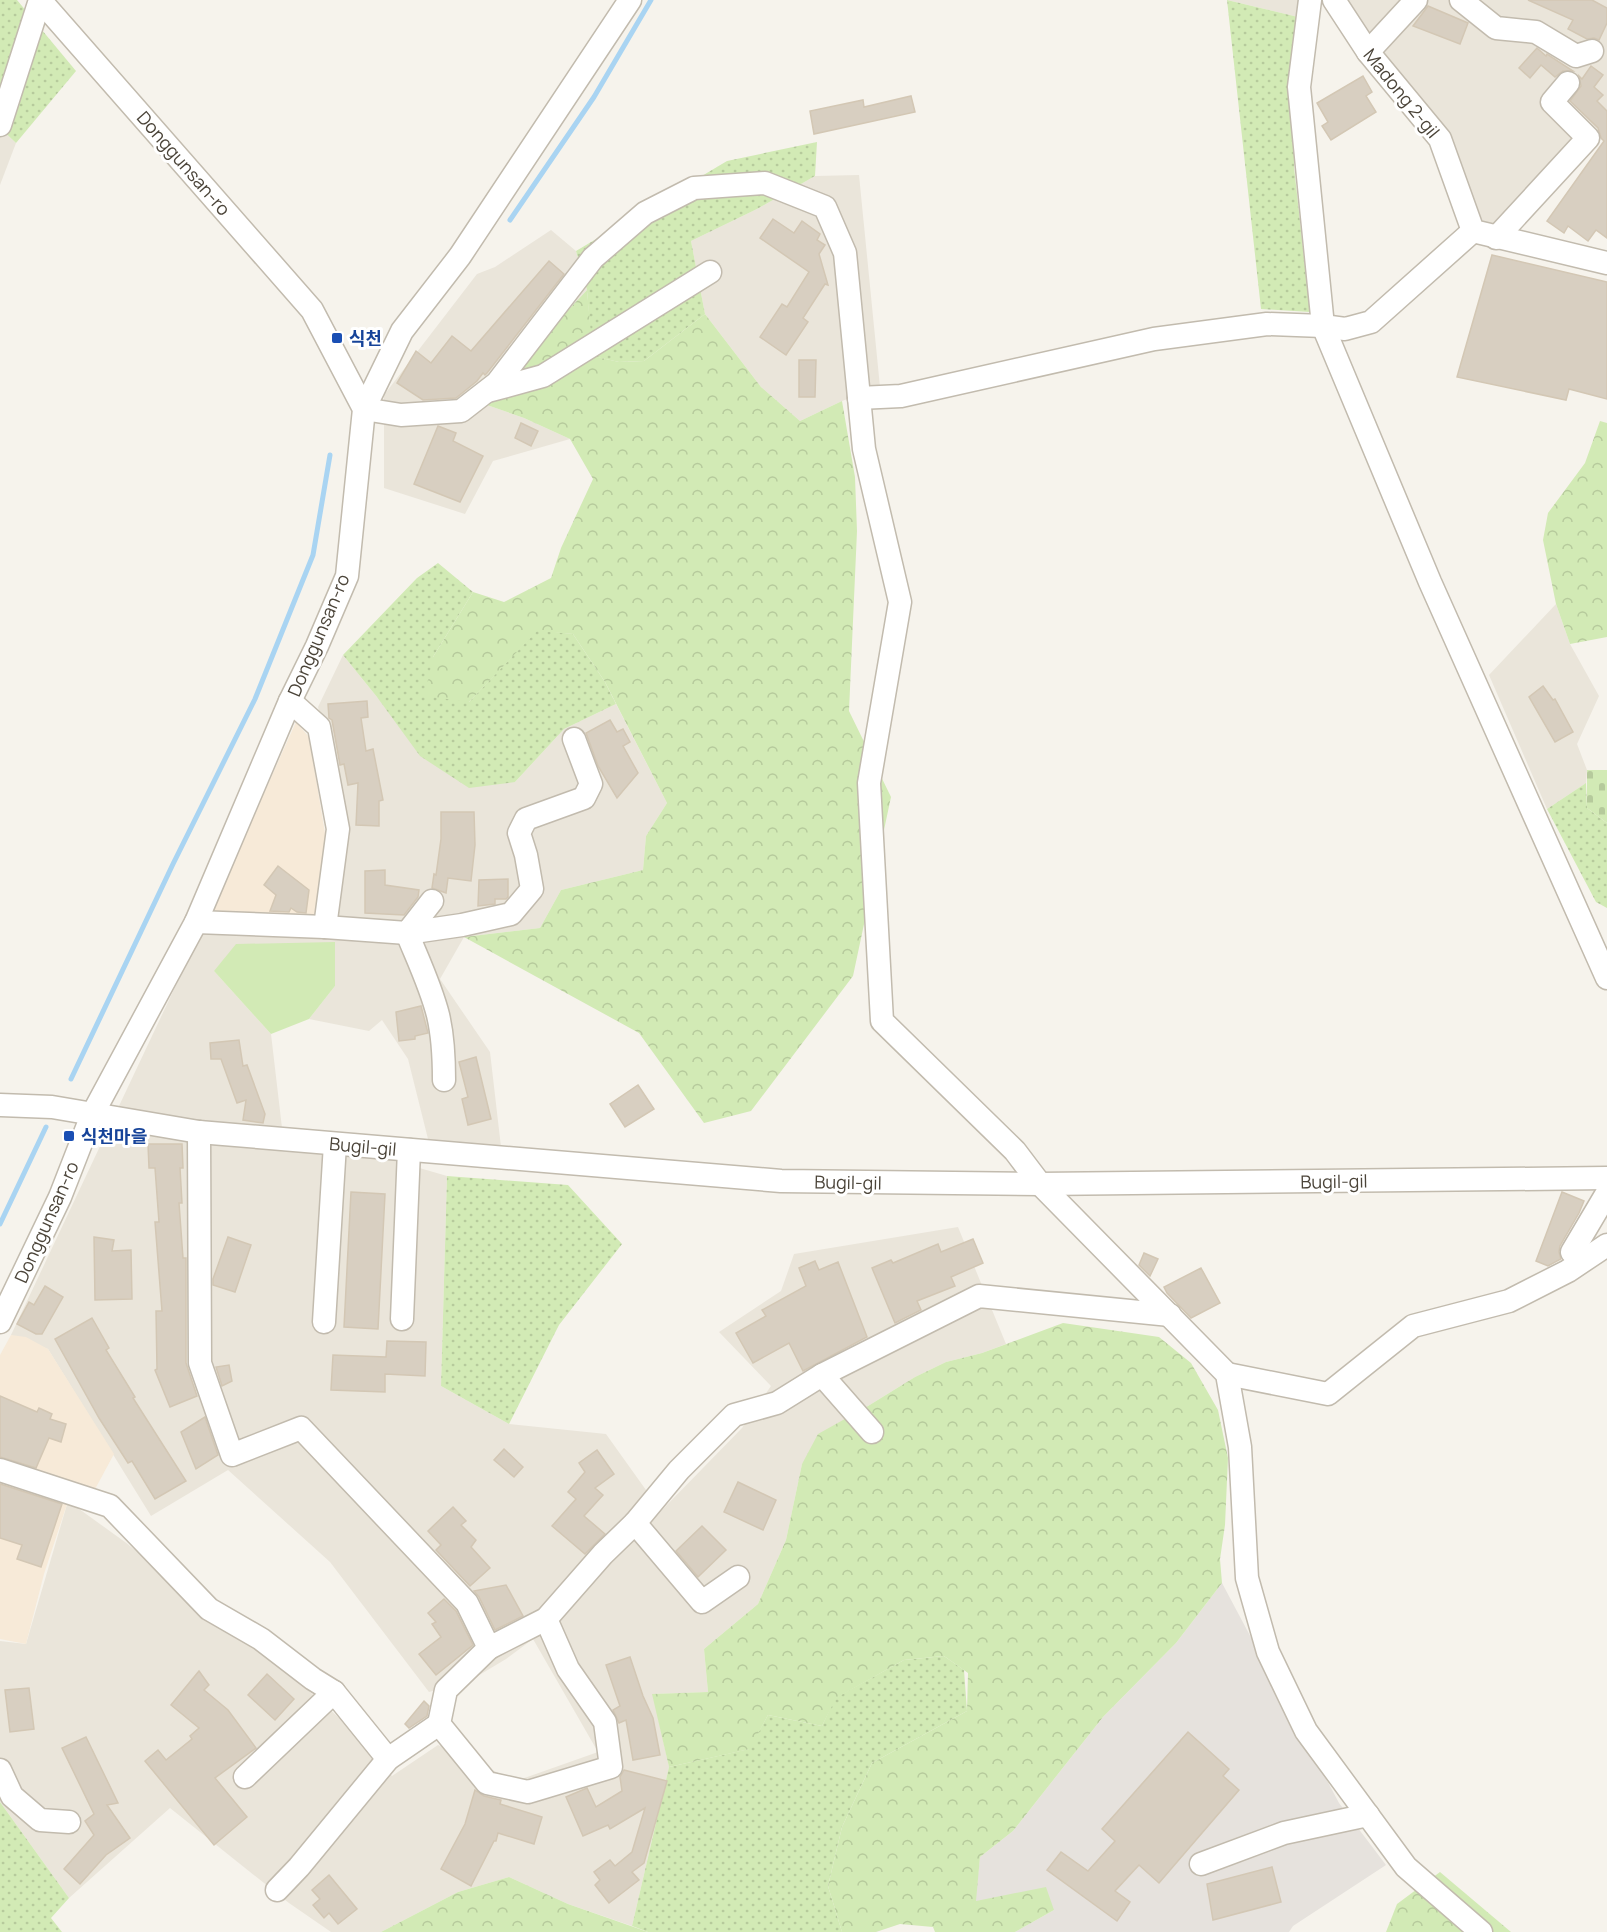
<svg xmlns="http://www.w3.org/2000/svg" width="1607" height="1932" font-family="Manrope,'Noto Sans KR',sans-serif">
<defs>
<pattern id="grass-dots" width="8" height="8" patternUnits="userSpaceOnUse" patternTransform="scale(1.5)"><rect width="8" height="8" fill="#d2eab5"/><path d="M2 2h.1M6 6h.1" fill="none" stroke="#b6ca9c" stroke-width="1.8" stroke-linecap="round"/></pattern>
<pattern id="forest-crowns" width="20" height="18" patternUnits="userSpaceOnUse" patternTransform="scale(1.5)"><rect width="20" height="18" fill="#d2eab5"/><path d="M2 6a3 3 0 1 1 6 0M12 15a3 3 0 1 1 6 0" fill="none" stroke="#b6ca9c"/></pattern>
<pattern id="cemetery-stones" width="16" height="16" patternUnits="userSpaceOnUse" patternTransform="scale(1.5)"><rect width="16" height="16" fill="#d2eab5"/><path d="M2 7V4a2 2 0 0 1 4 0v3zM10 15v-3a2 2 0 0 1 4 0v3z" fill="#b6ca9c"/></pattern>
</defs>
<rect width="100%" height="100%" fill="#f6f3ec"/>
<g fill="#eae5da">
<polygon points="1227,0 1301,0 1298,17"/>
<polygon points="1348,0 1607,0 1607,130 1516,226 1489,246 1452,138 1367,36"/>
<polygon points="0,128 16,143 0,185"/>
<polygon points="859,175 880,387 842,401 800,421 761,387 705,314 691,241 757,209 815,176"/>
<polygon points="551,230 576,251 587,290 515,367 484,404 524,418 570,439 493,461 465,514 384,488 384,395 477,274 495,267"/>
<polygon points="1556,604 1570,644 1599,696 1577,744 1587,770 1586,783 1547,809 1489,675"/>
<polygon points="343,655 377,697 515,782 564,729 616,704 667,803 646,836 643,870 561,890 540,928 464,937 440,979 490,1052 501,1147 429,1143 408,1059 382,1020 369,1031 309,1019 335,986 214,971 271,1034 282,1128 447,1176 441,1386 509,1424 606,1434 661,1511 742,1428 771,1386 719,1332 781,1291 794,1254 958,1227 1006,1344 982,1353 946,1362 915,1377 868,1406 802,1464 786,1540 758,1604 704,1649 708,1692 653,1694 669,1767 632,1926 568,1904 509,1877 458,1892 381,1932 331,1932 289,1903 170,1808 69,1898 0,1802 0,1641 26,1644 68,1501 125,1542 316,1697 349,1727 392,1776 438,1745 516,1781 598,1752 533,1639 506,1659 471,1680 429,1692 330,1562 228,1470 151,1516 48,1349 11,1335 210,913 316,913 350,836 318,707"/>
</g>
<g fill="#f7ead8">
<polygon points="296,722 309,737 326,839 316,914 210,913"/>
<polygon points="11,1335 26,1337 48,1349 114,1454 94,1491 68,1501 44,1574 26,1644 0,1639 0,1355"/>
</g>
<polygon fill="#e6e2dd" points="1222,1583 1339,1803 1386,1865 1293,1926 1289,1932 1015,1932 1054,1910 975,1902 980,1857 1013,1831 1103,1717 1176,1643"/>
<g fill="url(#grass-dots)">
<polygon points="0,0 17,0 76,71 16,143 0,128"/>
<polygon points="1227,0 1298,17 1294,167 1310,312 1261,309"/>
<polygon points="817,142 815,176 757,209 691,241 705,314 644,361 619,362 592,356 587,290 576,251 727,161"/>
<polygon points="438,563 473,592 433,657 469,702 537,630 573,634 605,682 616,704 564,729 515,782 469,788 420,756 377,697 343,655 417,578"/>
<polygon points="1586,783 1587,808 1607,823 1607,908 1596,902 1547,809"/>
<polygon points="447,1176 568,1185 622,1244 559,1325 509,1424 441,1386"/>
<polygon points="944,1656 964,1670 967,1711 872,1763 842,1827 828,1886 842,1932 648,1932 632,1926 669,1767 749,1749 768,1715 822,1726 835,1698 904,1660"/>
<polygon points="0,1802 69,1898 51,1918 62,1932 0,1932"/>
</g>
<g fill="url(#forest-crowns)">
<polygon points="587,290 593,356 619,362 644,361 705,314 761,387 800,421 842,401 855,477 857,531 849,711 891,797 853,976 751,1111 704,1123 639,1033 464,937 540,928 561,890 643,870 646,836 667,803 605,682 573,634 537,631 469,702 425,696 433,657 473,592 504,602 551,578 561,548 593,479 570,439 524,418 484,404 515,367"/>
<polygon points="1600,421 1607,423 1607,637 1570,644 1556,604 1543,540 1548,513 1585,463"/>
<polygon points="1063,1323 1159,1337 1191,1363 1218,1410 1228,1458 1225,1525 1220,1559 1222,1583 1176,1643 1103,1717 1013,1831 980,1857 976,1901 1046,1887 1054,1910 1015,1932 935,1932 933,1927 900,1924 876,1932 842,1932 828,1886 842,1827 872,1763 967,1711 968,1673 944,1656 904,1660 836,1698 822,1726 768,1715 750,1749 669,1767 652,1694 708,1692 704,1649 758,1604 786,1540 802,1464 818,1434 868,1406 915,1377 946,1362 982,1353"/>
<polygon points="1440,1872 1511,1932 1386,1932 1397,1904"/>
<polygon points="509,1877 568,1904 648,1932 381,1932 458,1892"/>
</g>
<polygon fill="url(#cemetery-stones)" points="1587,770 1607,770 1607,823 1587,808"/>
<polygon fill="#d2eab5" points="335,942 335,986 309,1019 271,1034 214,971 236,944"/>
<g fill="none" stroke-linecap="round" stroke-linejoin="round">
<g stroke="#a9d4f2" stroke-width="5">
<polyline points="510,220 594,97 651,0"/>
<polyline points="71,1079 173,864 255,699 313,555 330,455"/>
<polyline points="0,1224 46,1127"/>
</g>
</g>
<g fill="#d8cfc1" stroke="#d3c7b4" stroke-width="1.5">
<polygon points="1528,0 1592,0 1607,8 1607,23 1599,40 1594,38 1587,39 1568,29 1573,20"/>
<polygon points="1428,6 1468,23 1460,44 1413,26"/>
<polygon points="1537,48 1546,56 1547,54 1573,71 1563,71 1555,77 1541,65 1530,78 1519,68"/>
<polygon points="1591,66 1603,75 1594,87 1603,95 1597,101 1607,111 1607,238 1596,230 1588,241 1568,226 1564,233 1547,221 1604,141 1601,138 1598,128 1570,101 1581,86 1579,76 1582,79"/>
<polygon points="1363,76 1372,92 1366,96 1376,112 1331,140 1322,126 1328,122 1317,103"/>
<polygon points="911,96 915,112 814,134 810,111 863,100 864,107"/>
<polygon points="773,219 794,233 802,221 820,234 817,240 825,245 819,254 828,285 825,284 803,318 808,322 786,355 760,337 782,304 787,307 809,272 760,238"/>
<polygon points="1492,255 1607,282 1607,399 1569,389 1566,400 1457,377"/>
<polygon points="549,261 564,274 487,373 485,375 483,373 477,381 456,398 423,400 397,383 416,351 431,363 452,336 471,351"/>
<polygon points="799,360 816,360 815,397 799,397"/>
<polygon points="521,423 538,431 531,446 515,438"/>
<polygon points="438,426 456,433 453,441 483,456 460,502 414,484"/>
<polygon points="1543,686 1553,700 1555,699 1573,732 1555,742 1529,697"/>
<polygon points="367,701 368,717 361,718 366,751 373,749 383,800 379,801 379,826 356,825 358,783 348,785 344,764 340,765 332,720 329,718 328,704"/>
<polygon points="610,720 617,732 623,729 630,742 623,746 638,773 617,798 598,766 586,733"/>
<polygon points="441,812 474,812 475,845 471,881 448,878 446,893 432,888 434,874 436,875 441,839"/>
<polygon points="278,866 309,890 306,913 297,912 291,908 289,912 270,911 276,895 264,885"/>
<polygon points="385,870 385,885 419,890 418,897 404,915 365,913 365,871"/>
<polygon points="508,879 508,897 506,899 495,899 495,904 478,906 479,880"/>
<polygon points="421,1006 428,1033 415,1036 415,1039 399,1041 396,1012"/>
<polygon points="239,1040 243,1066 247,1065 265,1114 263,1123 243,1120 246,1100 237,1103 221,1059 211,1059 210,1043"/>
<polygon points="476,1057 491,1119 468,1125 462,1099 468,1097 459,1062"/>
<polygon points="638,1085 654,1109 625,1127 610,1104"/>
<polygon points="148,1144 182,1144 183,1168 180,1168 182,1203 179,1203 183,1258 186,1258 186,1363 197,1396 170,1407 155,1370 157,1369 156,1311 162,1311 155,1222 159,1222 155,1168 149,1168"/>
<polygon points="351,1192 385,1194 378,1329 344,1327"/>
<polygon points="1562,1192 1584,1201 1579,1213 1560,1246 1559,1252 1561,1259 1548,1266 1536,1261"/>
<polygon points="94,1237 114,1240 112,1251 131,1250 132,1299 95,1300"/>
<polygon points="228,1237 251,1245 235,1292 213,1285 213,1279"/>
<polygon points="973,1239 983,1263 951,1277 955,1286 917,1301 921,1310 895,1323 872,1268 891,1260 893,1263 938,1244 941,1252"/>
<polygon points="1144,1253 1158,1259 1150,1276 1139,1265"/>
<polygon points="815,1261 819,1270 838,1262 867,1337 803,1371 789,1343 753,1363 736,1333 766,1316 762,1310 806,1286 799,1268"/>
<polygon points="1201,1268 1220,1303 1191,1318 1167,1293 1164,1287"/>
<polygon points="45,1286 63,1297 42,1334 36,1334 17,1324 29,1302 34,1305"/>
<polygon points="92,1318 109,1348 106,1350 135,1397 133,1398 186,1481 155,1499 132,1461 128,1463 99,1418 55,1339"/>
<polygon points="387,1341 426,1342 425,1376 385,1374 385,1392 331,1390 333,1355 386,1357"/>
<polygon points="229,1365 232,1381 222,1386 216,1367"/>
<polygon points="0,1396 37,1412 39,1408 52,1414 50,1419 66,1424 61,1442 49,1438 36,1468 0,1457"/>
<polygon points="205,1417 218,1455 196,1469 181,1432"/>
<polygon points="504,1449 523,1467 514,1477 494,1460"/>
<polygon points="597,1450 614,1474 595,1488 603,1495 584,1516 605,1534 585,1554 552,1526 576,1499 568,1492 585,1472 579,1463"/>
<polygon points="738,1482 776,1500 763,1530 724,1512"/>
<polygon points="0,1484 62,1504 41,1567 17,1559 22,1545 0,1538"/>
<polygon points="453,1507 466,1521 461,1525 476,1540 471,1547 490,1568 470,1586 436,1550 441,1545 428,1531"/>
<polygon points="702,1526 726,1550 698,1577 676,1551"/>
<polygon points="506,1585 523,1616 495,1630 479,1597 474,1591"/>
<polygon points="444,1599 456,1611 473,1645 436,1675 419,1654 441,1637 432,1624 436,1622 428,1613"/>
<polygon points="630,1657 643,1696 653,1718 660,1755 633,1760 626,1720 619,1723 613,1710 620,1706 606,1665"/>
<polygon points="199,1671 209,1685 204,1690 228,1710 256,1748 215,1778 247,1817 214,1845 145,1761 158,1750 166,1760 192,1739 190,1736 199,1728 171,1705"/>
<polygon points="267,1674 294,1699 275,1720 248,1695"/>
<polygon points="29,1688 34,1729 10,1732 5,1690"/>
<polygon points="424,1701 429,1706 427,1716 409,1728 405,1724"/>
<polygon points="1188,1732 1229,1769 1223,1776 1239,1790 1159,1883 1139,1865 1115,1891 1130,1902 1117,1921 1047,1870 1061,1852 1088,1871 1115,1841 1102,1829"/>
<polygon points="86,1737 118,1803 107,1805 130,1838 106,1855 80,1884 64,1869 94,1835 85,1821 94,1814 62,1748"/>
<polygon points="624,1770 667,1781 644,1863 632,1872 639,1880 609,1903 595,1885 600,1880 594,1872 610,1860 615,1866 632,1852 645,1808 610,1829 608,1825 583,1836 566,1797 587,1788 596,1807 622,1791 620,1777"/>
<polygon points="475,1790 484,1796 501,1800 500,1804 542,1817 534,1844 498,1833 496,1841 494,1841 471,1886 441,1869 465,1824"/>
<polygon points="1272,1867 1281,1902 1213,1920 1207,1884"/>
<polygon points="329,1875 357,1909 338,1924 329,1913 324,1918 313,1905 320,1899 312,1890"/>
</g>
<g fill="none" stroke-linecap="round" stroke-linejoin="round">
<defs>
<g id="minor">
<polyline points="630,0 460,256 402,331 364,409 401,415 461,411 497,383 593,258 645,213 694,188 765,183 825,207 845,253 864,449 900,602 869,783 882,1021 1015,1151 1040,1184 1227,1374 1240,1447 1247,1578 1268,1652 1306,1731 1406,1867 1481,1932"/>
<polyline points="1310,0 1299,87 1323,326 1430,582 1607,978"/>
<polyline points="1334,0 1368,52 1440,139 1473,231 1607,263"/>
<polyline points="1461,0 1496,28 1536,32 1576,56 1592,51"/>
<polyline points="1368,52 1416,0"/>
<polyline points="0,125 40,0"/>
<polyline points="1496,238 1588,138 1552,102 1568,83"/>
<polyline points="488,391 543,376 710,272"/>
<polyline points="859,398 901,396 1154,339 1267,324 1323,326 1345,329 1371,322 1473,231"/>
<polyline points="290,701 319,727 338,829 325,927"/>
<polyline points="196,922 325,927 407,933 432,901"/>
<path d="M444,1080C444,1058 443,1036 438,1015C431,987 418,960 407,933L462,925L511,914L532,889L526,855L519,833L526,819L584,798L591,784L574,739"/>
<polyline points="0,1105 52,1107 199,1132 781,1181 1040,1184 1607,1178"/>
<polyline points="199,1132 200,1363 232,1455 301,1428 467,1603 489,1648 546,1619 603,1554 635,1523"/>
<polyline points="1572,1252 1607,1193"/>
<polyline points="402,1319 409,1150"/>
<polyline points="0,1322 60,1197 92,1115 196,922 290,701 317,646 347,576 364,409 312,310 40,0"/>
<polyline points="324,1322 335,1144"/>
<polyline points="1227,1374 1328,1394 1413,1326 1509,1301 1568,1271 1607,1245"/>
<polyline points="822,1375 872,1432"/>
<polyline points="0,1470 110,1506 209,1609 261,1639 313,1679 334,1692 388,1759"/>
<polyline points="738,1577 702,1602 635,1523 679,1470 734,1415 777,1403 822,1375 979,1296 1170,1315"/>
<polyline points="489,1648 446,1690 439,1724 487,1783 528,1792 611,1767 605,1722 568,1669 546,1619"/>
<polyline points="0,1770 12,1796 40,1820 69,1822"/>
<polyline points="245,1777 334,1692"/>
<polyline points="1201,1864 1284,1833 1368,1815"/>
<polyline points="277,1890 299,1867 388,1759 439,1724"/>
</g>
</defs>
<use href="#minor" stroke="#c2bbae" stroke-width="25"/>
<use href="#minor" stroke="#fff" stroke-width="22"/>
</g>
<g fill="#1a4fb4" stroke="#fff" stroke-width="2">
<rect x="331" y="332" width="12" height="12" rx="3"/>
<rect x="63" y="1130" width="12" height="12" rx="3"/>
</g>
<g text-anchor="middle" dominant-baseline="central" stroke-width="6" stroke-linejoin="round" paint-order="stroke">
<g font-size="18" fill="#4b4439" stroke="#fff">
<text transform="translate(1402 93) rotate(51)">Madong 2-gil</text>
<text transform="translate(184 163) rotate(49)">Donggunsan-ro</text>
<text transform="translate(318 635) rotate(-67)">Donggunsan-ro</text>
<text transform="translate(363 1146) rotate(5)">Bugil-gil</text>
<text transform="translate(1334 1181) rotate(-1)">Bugil-gil</text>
<text transform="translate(848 1182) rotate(1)">Bugil-gil</text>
<text transform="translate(46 1222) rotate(-66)">Donggunsan-ro</text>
</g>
<g font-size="18" font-weight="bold" fill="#164399" stroke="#fff" text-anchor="start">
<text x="349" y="338">식천</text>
<text x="81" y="1136">식천마을</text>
</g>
</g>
</svg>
